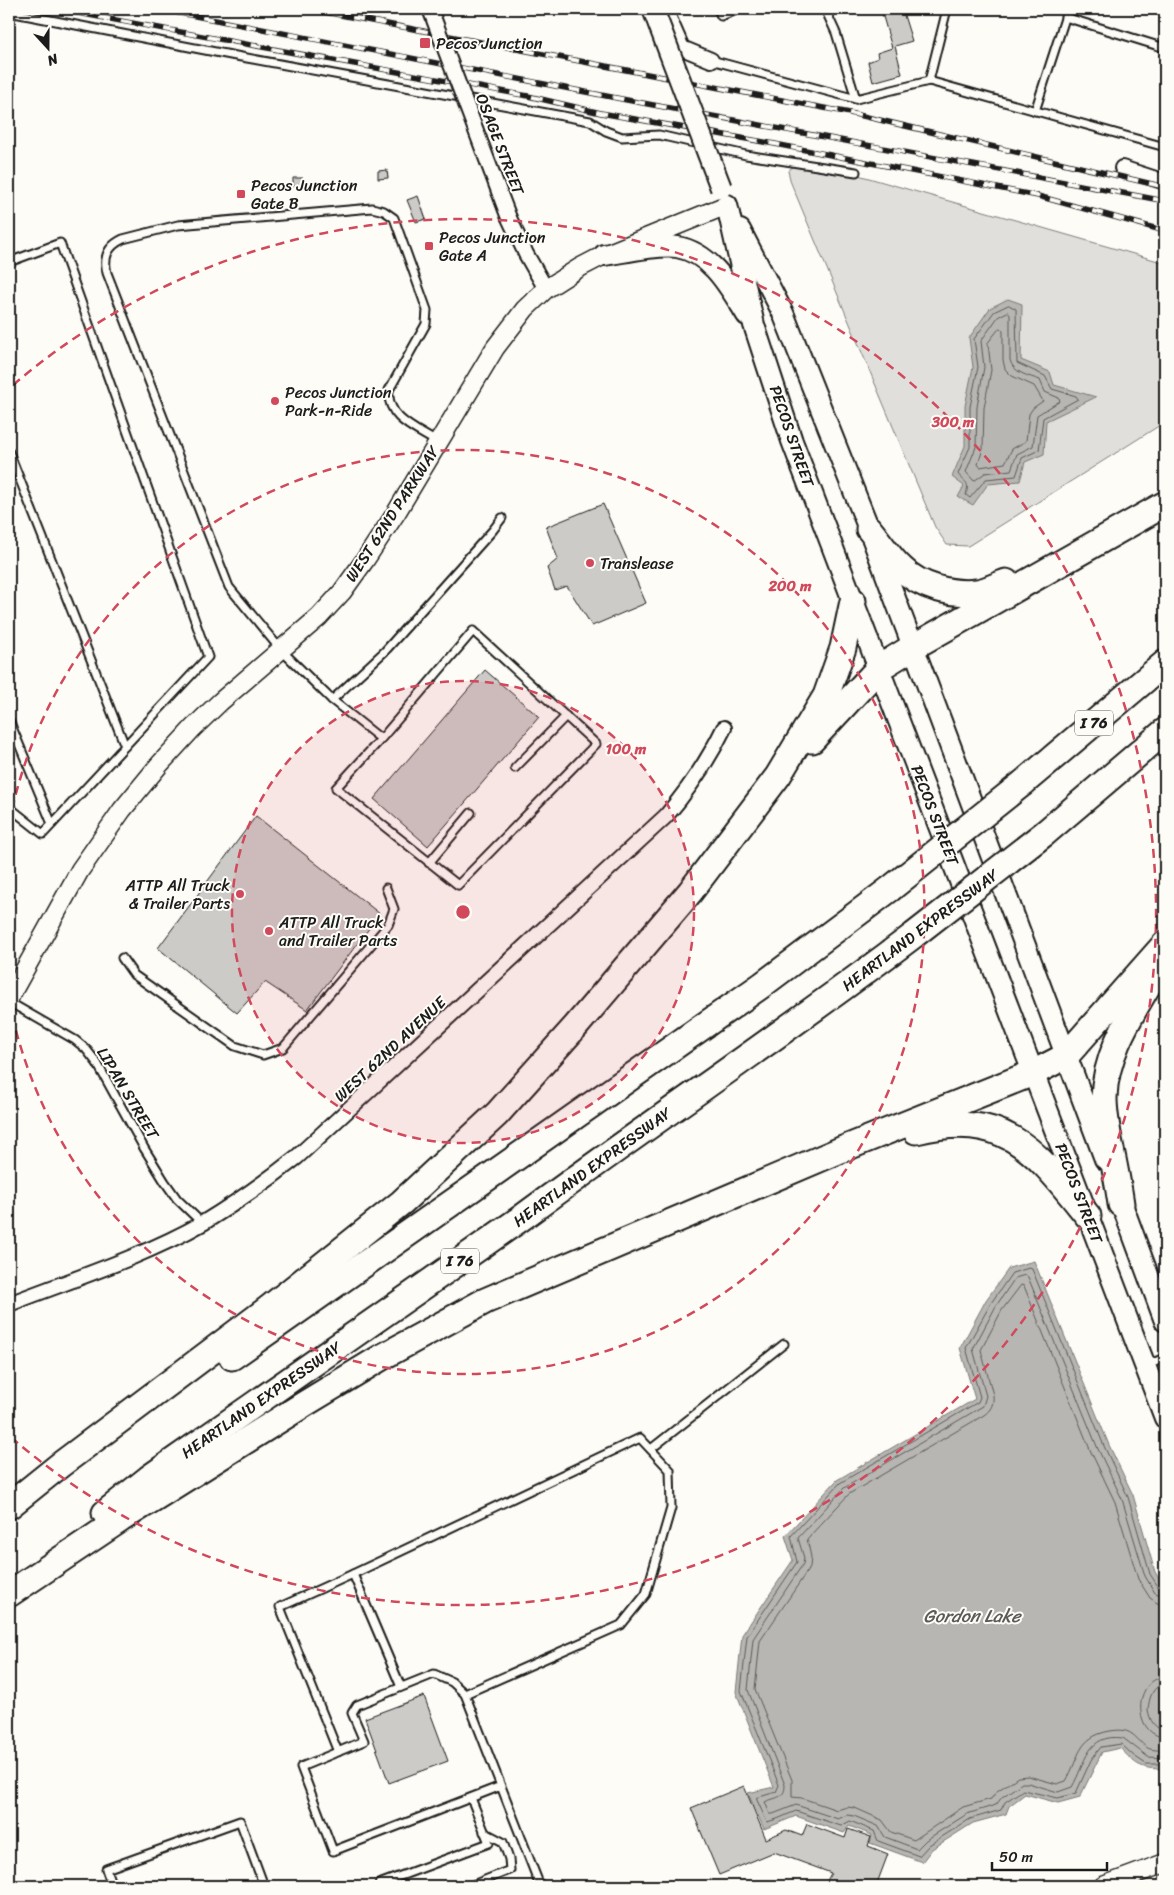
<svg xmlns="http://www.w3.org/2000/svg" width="1174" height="1895" font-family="Sriracha,sans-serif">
<rect width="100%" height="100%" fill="#fdfcf7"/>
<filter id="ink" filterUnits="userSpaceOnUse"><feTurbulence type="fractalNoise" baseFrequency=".02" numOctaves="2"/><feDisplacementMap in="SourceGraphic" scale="10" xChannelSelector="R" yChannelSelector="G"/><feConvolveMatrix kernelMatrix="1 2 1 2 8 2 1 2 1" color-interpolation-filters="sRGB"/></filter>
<g filter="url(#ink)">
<polygon fill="#e0dfdb" stroke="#7e7e7c" points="806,160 1165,263 1165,422 968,546 947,545 935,527 791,183 788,171 796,164"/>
<g fill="#b7b6b2" stroke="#797876">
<polygon points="1008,299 1022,304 1021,360 1050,372 1054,385 1096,397 1046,421 1044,454 1025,462 1020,481 988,484 973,505 958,497 964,486 952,477 965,446 965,406 973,367 969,338 990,308"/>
<path d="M1034,1261L1109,1445L1133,1495L1155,1572L1165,1588V1688L1159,1710L1165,1723V1766L1163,1769C1140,1769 1136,1765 1120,1748L1102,1752L1080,1797L1058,1803L1025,1794L1009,1806L1006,1814L973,1823L932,1849L922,1862L870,1843L872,1835L849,1826L844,1833L796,1816L764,1829L748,1793L774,1787L736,1692L742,1635L793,1560L785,1536L837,1480L975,1399L960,1348L986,1300L1009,1268Z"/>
</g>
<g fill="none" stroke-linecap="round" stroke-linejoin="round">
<g stroke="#5a5a58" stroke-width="1">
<path d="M1009,305L1016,309L1017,363L1045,376L1052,389L1076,396L1078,399L1043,418L1039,450L1022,458L1016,476L986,479L970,498L966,495C970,480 965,484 958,474L970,447V407L978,367L974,339L994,312Z"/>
<path d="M1008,312L1010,315V360C1013,373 1029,376 1040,380L1045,392L1059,398L1060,401L1037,415L1033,446L1017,454L1011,470L985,473L974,481L966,472L976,447L977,407L984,367L981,341L998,317Z"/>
<polygon points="1000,328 1003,331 1003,360 1005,369 1012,376 1034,386 1043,401 1033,408 1029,414 1026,441 1012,449 1005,463 980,467 978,464 983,449 984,408 991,370 988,343"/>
<polyline points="1165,1590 1159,1588 1150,1574 1128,1497 1104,1446 1032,1269 1029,1268 1012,1273 991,1303 966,1348 980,1397 978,1402 840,1483 791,1536 797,1562 747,1636 741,1691 779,1785 776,1792 756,1798 767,1822 777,1819 796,1811 841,1826 850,1821 874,1831 878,1841 919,1856 929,1845 970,1819 1001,1810 1005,1802 1023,1790 1058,1798 1076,1793 1091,1760 1101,1747 1121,1744 1134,1756 1146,1764 1165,1764"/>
<path d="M1165,1596L1155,1593L1145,1576L1122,1499L1098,1449L1028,1277L1025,1275L1015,1278L996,1306L973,1349L986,1396L983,1406L844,1488L798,1538L804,1558L803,1564L753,1639L748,1690L785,1785C785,1799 775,1797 765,1802L770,1814H773L796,1805L838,1819L847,1815L854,1816L878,1826L885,1837L917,1849L926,1840L967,1814L996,1805L1002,1797L1022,1783H1028L1058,1792L1072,1787C1086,1763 1086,1733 1123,1738L1148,1757L1165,1758"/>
<path d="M1165,1604L1157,1603L1150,1598L1138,1579L1115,1502L1091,1452L1024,1286L1021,1285L1002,1310L981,1350L993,1395C994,1404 991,1410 984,1415L849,1494L807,1539L811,1557L810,1567L760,1641L755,1689L792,1780V1797L802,1798L837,1810L847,1807L855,1808L882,1820L891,1832L914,1840L963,1807L991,1799L997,1791L1018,1777L1028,1776L1057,1784L1066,1781C1080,1757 1077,1737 1110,1731C1118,1730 1125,1729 1132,1734C1147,1746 1143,1751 1165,1750"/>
<path d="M1165,1677C1133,1678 1132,1736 1165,1737"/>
<path d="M1165,1684C1152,1685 1149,1699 1148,1710C1150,1720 1154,1729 1165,1730"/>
</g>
</g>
<g fill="#cccbc8" stroke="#1c1c1c">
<polygon points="897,9 902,9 912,41 895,46 902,74 873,82 868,62 878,58 877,53 892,48 882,13"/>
<polygon points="387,170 388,178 378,179 378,171"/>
<polygon points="293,178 303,178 304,186 293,186"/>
<polygon points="418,196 426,219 416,222 407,200"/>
<polygon points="603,504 646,603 592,626 567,586 555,590 547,568 558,559 546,527"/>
<polygon points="485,670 539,717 428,846 374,799"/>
<polygon points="256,816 380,914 307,1010 265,982 237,1013 158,948"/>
<polygon points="424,1696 448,1761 389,1783 365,1718"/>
<polygon points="744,1786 766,1839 786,1830 802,1836 807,1824 845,1838 848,1829 871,1837 868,1846 888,1854 876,1886 866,1886 856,1882 854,1886 840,1886 827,1881 831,1873 774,1852 719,1875 691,1808"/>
</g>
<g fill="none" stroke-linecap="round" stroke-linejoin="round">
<defs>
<g id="service">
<polyline points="718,9 721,16 739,9"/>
<polyline points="825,9 836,33 856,99 929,81"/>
<polyline points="947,9 929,81 1165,147"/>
<polyline points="9,12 236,56 590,121 606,131 622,137 659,135 746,155 856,172"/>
<polyline points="1065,17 1165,48"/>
<polyline points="711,60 856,99"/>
<polyline points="1035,111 1068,9"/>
<polyline points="9,262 60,243 208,657 43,834 9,807"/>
<polyline points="9,452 125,746"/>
<polyline points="332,700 385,651 493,530 502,518"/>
<polyline points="9,720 52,824"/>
<path d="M381,739L473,631L596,744L458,885L336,788L381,739L332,700L281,650L229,587L107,273C103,257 108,246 123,239L178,225L372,208L384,211L394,218L427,310L426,324L389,390C386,419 417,429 438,443"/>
<polyline points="515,768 566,716"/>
<polyline points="429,863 471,813"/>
<polyline points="122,958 134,975 235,1046 263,1055 283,1048 388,925 394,909 386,888"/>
<polyline points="9,1002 75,1040 86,1049 97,1063 144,1148 165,1182 177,1199 202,1223"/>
<polyline points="1147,1365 1165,1358"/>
<polyline points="651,1449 784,1344"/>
<polyline points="401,1687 353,1574 640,1438 670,1470 671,1508 646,1594 621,1625 465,1694"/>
<polyline points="338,1752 280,1607 353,1574"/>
<polyline points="501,1786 333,1851 301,1767 364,1741 352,1713 357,1705 434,1674 452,1682 465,1694 540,1886"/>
<polyline points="379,1884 489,1843 471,1798"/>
<polyline points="112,1886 106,1869 240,1821 264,1886"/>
<polyline points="470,1886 510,1870 509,1859 503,1842 484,1832"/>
</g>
<g id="minor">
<polyline points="665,9 682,48 711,60"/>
<polyline points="1122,168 1165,182"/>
<polyline points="509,218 526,254 546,289"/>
<path d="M9,1304C73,1279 143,1257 203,1223C236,1203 267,1181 297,1157L666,816C689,789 708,761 724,728"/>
</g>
<g id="tertiary">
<polyline points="9,998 80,870 122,810 159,765 193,728 220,702 319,617 342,592 365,560 396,513 495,348 525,309 546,289 579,268 604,255 727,205"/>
<polyline points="1103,1886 1165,1863"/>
</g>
<g id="secondary">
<polyline points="727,205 754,325 792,441 1165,1418"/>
<polyline points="740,230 783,313 869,529 1105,1159"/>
<path d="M604,255C625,252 658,244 677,247C712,253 730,288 747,315"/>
<polyline points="1117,1191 1165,1321"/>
</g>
<g id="motorway">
<path d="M869,529C880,542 889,557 901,568C920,587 951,595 977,592C986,591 997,585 1006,582"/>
<polyline points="812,740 879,668 913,647 1165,504"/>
<polyline points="1023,783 1165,663"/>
<polyline points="1045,833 1165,731"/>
<path d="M916,1131C1007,1109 1036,1152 1088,1216"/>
<path d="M1121,1204C1119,1189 1116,1174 1113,1159C1109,1139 1104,1119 1104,1098C1105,1050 1136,1008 1158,968"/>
<polyline points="232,1357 762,985 890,889"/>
<polyline points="9,1506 60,1465 269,1308 402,1202 497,1114 576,1026 690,892 778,776 826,696 843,648 853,601"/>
<path d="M105,1513L149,1478L520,1219C650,1123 785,1033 914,935"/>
<polyline points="9,1594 121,1519 306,1403 382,1357 485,1301 843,1149 1033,1073 1066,1056 1165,944"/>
</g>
</defs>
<use href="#service" stroke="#1c1c1c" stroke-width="11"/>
<use href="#minor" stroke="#1c1c1c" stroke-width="18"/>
<use href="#tertiary" stroke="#1c1c1c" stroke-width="21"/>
<use href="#secondary" stroke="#1c1c1c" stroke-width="24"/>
<use href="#motorway" stroke="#1c1c1c" stroke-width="29"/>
<use href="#service" stroke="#fdfcf7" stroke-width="7"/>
<use href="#minor" stroke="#fdfcf7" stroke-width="14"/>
<use href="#tertiary" stroke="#fdfcf7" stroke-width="18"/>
<use href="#secondary" stroke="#fdfcf7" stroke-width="20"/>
<use href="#motorway" stroke="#fdfcf7" stroke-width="25"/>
<defs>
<g id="rail">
<polyline points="56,9 528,96 601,113 775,144 1038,196 1165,231"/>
<polyline points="159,9 632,101 1165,201"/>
<polyline points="309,9 850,113 1165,187"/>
</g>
</defs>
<use href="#rail" stroke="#1c1c1c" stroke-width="5.5"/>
<use href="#rail" stroke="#fdfcf7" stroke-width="4" stroke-dasharray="11" stroke-linecap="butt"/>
<defs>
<polyline id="minor-bridge" points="430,9 509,218"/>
<polyline id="secondary-bridge" points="653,9 721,188"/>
<g id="motorway-bridge">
<polyline points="890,889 1023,783"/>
<polyline points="914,935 1045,833"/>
</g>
</defs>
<use href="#minor-bridge" stroke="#1c1c1c" stroke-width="18" stroke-linecap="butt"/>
<use href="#secondary-bridge" stroke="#1c1c1c" stroke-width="24" stroke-linecap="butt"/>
<use href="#motorway-bridge" stroke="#1c1c1c" stroke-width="29" stroke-linecap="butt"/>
<use href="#minor-bridge" stroke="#fdfcf7" stroke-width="14"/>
<use href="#secondary-bridge" stroke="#fdfcf7" stroke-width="20"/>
<use href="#motorway-bridge" stroke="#fdfcf7" stroke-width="25"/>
</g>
</g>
<circle cx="463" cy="912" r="231" fill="#d1495b" fill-opacity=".12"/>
<g fill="none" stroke="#d1495b" stroke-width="2.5" stroke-dasharray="9 6">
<circle cx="463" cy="912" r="231"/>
<path d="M9 824A462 462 0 1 1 9 1000"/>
<path d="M13 385A693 693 0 1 1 13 1439"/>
</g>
<g fill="#d1495b" stroke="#fdfcf7" stroke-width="2">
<rect x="419" y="37" width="12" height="12" rx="2.5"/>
<rect x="236" y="189" width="10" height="10" rx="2.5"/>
<rect x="424" y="241" width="10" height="10" rx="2.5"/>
<circle cx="275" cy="401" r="5"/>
<circle cx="590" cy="563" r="5"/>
<circle cx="240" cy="894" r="5"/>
<circle cx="269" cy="931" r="5"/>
</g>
<g text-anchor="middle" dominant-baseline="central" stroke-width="4" stroke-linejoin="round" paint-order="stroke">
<g fill="#fdfcf7" stroke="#605f5e" stroke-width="1">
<rect x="1075" y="710.5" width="38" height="25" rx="4"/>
<rect x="441" y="1248.5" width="38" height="25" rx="4"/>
</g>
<g font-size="15" font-weight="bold" fill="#1c1c1c">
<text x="1094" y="723">I 76</text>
<text x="460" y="1261">I 76</text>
</g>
<g font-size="16" fill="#1c1c1c" stroke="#fdfcf7" text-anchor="start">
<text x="436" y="43">Pecos Junction</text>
<text x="251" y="185">Pecos Junction<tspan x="251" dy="18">Gate B</tspan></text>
<text x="439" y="237">Pecos Junction<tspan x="439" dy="18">Gate A</tspan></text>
<text x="285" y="392">Pecos Junction<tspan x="285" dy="18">Park-n-Ride</tspan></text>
<text x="600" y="563">Translease</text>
<text x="230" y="885" text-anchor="end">ATTP All Truck<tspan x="230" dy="18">&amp; Trailer Parts</tspan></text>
<text x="279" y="922">ATTP All Truck<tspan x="279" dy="18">and Trailer Parts</tspan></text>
</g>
<g font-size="16" fill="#1c1c1c" stroke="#fdfcf7">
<text transform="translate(500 144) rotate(69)">OSAGE STREET</text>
<text transform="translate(792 436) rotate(71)">PECOS STREET</text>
<text transform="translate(392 514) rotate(-57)">WEST 62ND PARKWAY</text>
<text transform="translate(935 815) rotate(69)">PECOS STREET</text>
<text transform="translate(920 930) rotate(-37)">HEARTLAND EXPRESSWAY</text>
<text transform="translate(390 1049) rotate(-43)">WEST 62ND AVENUE</text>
<text transform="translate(128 1093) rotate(59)">LIPAN STREET</text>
<text transform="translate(592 1167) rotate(-36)">HEARTLAND EXPRESSWAY</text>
<text transform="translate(1079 1193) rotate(69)">PECOS STREET</text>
<text transform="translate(261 1400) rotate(-35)">HEARTLAND EXPRESSWAY</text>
</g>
<g font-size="18" font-style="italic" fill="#5a5a58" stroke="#fdfcf7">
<text x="972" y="1616">Gordon Lake</text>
</g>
</g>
<circle cx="463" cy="912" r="8" fill="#d1495b" stroke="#fdfcf7" stroke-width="2.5"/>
<g font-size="15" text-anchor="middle" font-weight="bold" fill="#d1495b" stroke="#fdfcf7" stroke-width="4" stroke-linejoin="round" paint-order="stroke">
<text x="953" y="427">300 m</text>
<text x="790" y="591">200 m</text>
<text x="626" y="754">100 m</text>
</g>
<rect width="1174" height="1895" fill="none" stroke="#fdfcf7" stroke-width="30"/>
<rect x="15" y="15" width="1144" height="1865" fill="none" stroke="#1c1c1c" stroke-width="2" filter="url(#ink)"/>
<g transform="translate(48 48) rotate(159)" stroke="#fdfcf7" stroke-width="4" paint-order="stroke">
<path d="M0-4L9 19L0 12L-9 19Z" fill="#1c1c1c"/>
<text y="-8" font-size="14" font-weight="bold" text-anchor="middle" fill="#1c1c1c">N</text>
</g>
<path d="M992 1862v8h115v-8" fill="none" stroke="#1c1c1c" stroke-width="2.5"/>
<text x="999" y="1862" font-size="15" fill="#1c1c1c" stroke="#fdfcf7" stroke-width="4" paint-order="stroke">50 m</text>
</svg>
